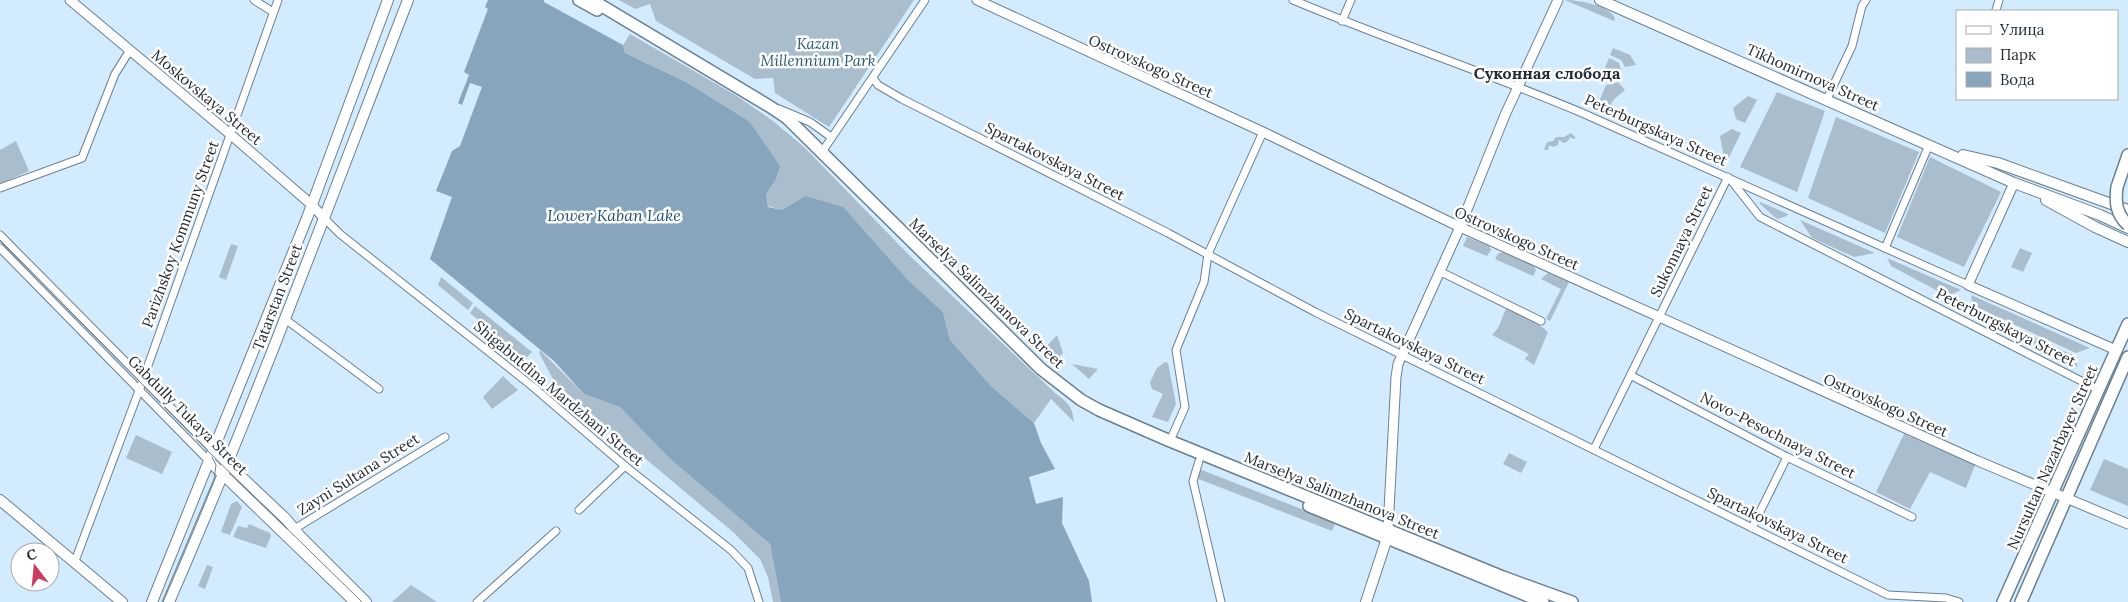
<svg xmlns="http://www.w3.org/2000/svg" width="2128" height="602" font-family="Lora,serif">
<rect width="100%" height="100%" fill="#d3ebfe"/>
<g fill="#aabdcc">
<polygon points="619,0 914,0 829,127 775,93 773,78 755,79 656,21 650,4 635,9"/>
<path d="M1565,0C1578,0 1608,5 1615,18L1614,21Z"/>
<path d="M630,34L737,96L773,121L804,147L910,256L1055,393C1068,403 1072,405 1074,422L1051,399L1034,423L992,387L950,340L943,312L906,278L805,196L782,210L768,206L766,194L775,181L749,121L686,82L625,53L623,45Z"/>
<polygon points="1613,48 1630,55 1636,65 1625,67 1621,60 1610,55"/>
<polygon points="1609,58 1619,63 1621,71 1619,77 1612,81 1601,78"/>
<path d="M1618,82L1625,90C1619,96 1614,97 1610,106L1599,102L1606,85Z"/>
<polygon points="1777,92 1825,111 1797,192 1740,167"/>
<polygon points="1748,96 1757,100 1745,123 1736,119 1733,108"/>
<polygon points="1836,117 1919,152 1885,233 1808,198"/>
<polygon points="1732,129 1741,133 1728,159 1724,157 1720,136"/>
<polygon points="1571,133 1576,138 1573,139 1570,137 1568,141 1564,143 1559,140 1558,145 1553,147 1549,145 1548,150 1544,150 1547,142 1553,141 1556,137 1564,137"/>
<polygon points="16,141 29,171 0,184 0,150"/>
<polygon points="1930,157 2001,192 1964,267 1897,237"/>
<polygon points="1760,202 1788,214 1787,216 1777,219 1760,204"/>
<polygon points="1800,220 1875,253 1854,257 1812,238"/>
<polygon points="1467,237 1489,246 1491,250 1487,256 1463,246"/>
<polygon points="231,244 238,246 226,280 219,277"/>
<polygon points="2020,248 2032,253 2023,272 2011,267"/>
<polygon points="1503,252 1533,265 1536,270 1533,276 1495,259 1498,254"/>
<polygon points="1887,258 1961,290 1950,295 1945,295 1891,266"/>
<polygon points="1548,273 1569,282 1550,321 1546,319 1561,289 1541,279"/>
<polygon points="441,277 473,303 468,310 438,285"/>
<polygon points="1971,295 2090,348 2076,353 1972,305"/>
<polygon points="475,306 532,352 525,359 470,313"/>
<polygon points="1971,308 2075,356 2078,367 1964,313"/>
<polygon points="1506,309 1536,322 1548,332 1534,365 1525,359 1529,354 1492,335 1498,328"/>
<polygon points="1057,335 1063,353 1058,358 1047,346"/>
<polygon points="540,350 584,394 620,407 668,457 770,544 781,602 773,602 768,577 760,559 733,532 555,383 539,353"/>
<polygon points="1165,362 1168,363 1176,404 1168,422 1152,417 1163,394 1152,389 1150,382 1157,368"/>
<polygon points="1072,364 1098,369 1089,379"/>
<polygon points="503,376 518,390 492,409 483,397"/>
<polygon points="1904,434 1975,465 1966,488 1930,472 1910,509 1876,492"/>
<polygon points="136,435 172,452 162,474 126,458"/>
<polygon points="1509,453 1527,462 1521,473 1503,464"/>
<polygon points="2104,459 2128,469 2128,506 2090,490"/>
<polygon points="1202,470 1332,521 1335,524 1332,531 1196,478 1198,472"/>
<polygon points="1311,485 1373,508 1370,517 1358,513"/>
<polygon points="237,501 242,507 230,535 221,532 231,504"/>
<polygon points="249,524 270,533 271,536 266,548 233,537 238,526 247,528"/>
<polygon points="207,565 213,567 205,589 198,586"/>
<polygon points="411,585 437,602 392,602"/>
</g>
<polygon fill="#87a5bd" points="488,0 544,0 544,2 623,45 625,53 686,82 749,121 780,166 775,181 766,194 768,207 782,210 805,196 843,207 906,278 943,312 950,340 992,387 1034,423 1041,443 1055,469 1029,477 1036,504 1063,497 1062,523 1089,581 1092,602 781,602 770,544 668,457 620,407 584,394 554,361 430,259 452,197 436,191 452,151 460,146 482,87 470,83 462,105 458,103 469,75 464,72 488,9 485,7"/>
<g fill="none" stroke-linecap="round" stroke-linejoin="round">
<defs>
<g id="minor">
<polyline points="254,0 273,12"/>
<path d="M1293,0C1388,40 1485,72 1580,112L1968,285"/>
<polyline points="1996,10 1999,0"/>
<polyline points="1342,21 1351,0"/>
<polyline points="873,78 878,85 902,99 1168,233 1315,312 1888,595 1946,598 1959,602"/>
<polyline points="1827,99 1852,46 1862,6 1866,0"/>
<polyline points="779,109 810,122 831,137"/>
<polyline points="822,152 925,0"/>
<polyline points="1730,179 1760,217 2099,390"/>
<polyline points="0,188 82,158 115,74 130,50"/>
<polyline points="324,218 340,234 532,386 625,466 731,550 748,568 759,602"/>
<polyline points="0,235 214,451"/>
<polyline points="0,248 210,462"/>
<polyline points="1885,248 1929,145"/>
<polyline points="1439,271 1541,321"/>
<polyline points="285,319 379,389"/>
<polyline points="1632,376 1787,457 1912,517"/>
<polyline points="1170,441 1185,407 1176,350 1204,282 1208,254 1263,132"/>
<polyline points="1594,449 1728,177"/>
<polyline points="1199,461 1193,481 1221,602"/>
<polyline points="579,510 625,466"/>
<polyline points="1752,528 1787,457"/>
<polyline points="291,531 445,437"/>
<polyline points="75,561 140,388 278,0"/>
<polyline points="477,602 556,531"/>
</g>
<g id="tertiary">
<polyline points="70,0 230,134 312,205 324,218"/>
<polyline points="977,0 1263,132 1460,227 1978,461 2128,524"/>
<polyline points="2014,183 1968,285 2116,350"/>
<polyline points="1388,529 1396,377 1398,364 1460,227 1505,115 1558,0"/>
</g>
<g id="secondary">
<polyline points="1600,0 2014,183 2100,215 2128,228"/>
<polyline points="1963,155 1998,163 2128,210"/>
<polyline points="2046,200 2095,227 2128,242"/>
<polyline points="214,451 286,519 300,536 366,602"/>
<polyline points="210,462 355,602"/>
<polyline points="0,500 122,602"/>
<polyline points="152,602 307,218 388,0"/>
<path d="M169,602C255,404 330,201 408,0"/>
<polyline points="1366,602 1387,538"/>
</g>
<g id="primary">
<polyline points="579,0 597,10"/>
<polyline points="592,0 769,106 787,118 1041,369 1081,400 1099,410 1170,441 1503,577 1572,602"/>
<polyline points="2117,187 2128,155"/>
<polyline points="1309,506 1543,602"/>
<polyline points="2003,602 2128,324"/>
<polyline points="2021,602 2128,357"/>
</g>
</defs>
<use href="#minor" stroke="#6a8091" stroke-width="9"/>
<use href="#tertiary" stroke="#6a8091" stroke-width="11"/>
<use href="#secondary" stroke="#6a8091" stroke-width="12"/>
<use href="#primary" stroke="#6a8091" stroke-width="14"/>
<use href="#minor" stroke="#fff" stroke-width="7"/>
<use href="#tertiary" stroke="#fff" stroke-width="9"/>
<use href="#secondary" stroke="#fff" stroke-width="10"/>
<use href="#primary" stroke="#fff" stroke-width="11"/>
<g stroke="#707f8c" stroke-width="1">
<polyline points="0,240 210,453 362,602"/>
<polyline points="162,602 214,479 216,465 212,457"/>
</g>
<defs>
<path id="primary-bridge" d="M2117,187C2115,202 2116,214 2128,225"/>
</defs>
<use href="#primary-bridge" stroke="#6a8091" stroke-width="14" stroke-linecap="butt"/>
<use href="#primary-bridge" stroke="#fff" stroke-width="11"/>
</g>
<g text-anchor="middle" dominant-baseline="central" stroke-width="5" stroke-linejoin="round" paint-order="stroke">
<g font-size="15" font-style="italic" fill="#27597b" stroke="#fff">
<text x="818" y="43">Kazan<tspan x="818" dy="17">Millennium Park</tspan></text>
</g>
<g font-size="15" fill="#232c34" stroke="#fff">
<text transform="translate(1151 66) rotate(24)">Ostrovskogo Street</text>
<text transform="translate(1813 77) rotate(24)">Tikhomirnova Street</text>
<text transform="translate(207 97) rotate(40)">Moskovskaya Street</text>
<text transform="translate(1656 130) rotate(24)">Peterburgskaya Street</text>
<text transform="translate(1055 161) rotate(27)">Spartakovskaya Street</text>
<text transform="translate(180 234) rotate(-70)">Parizhskoy Kommuny Street</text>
<text transform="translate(1517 238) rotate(24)">Ostrovskogo Street</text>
<text transform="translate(1681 241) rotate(-64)">Sukonnaya Street</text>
<text transform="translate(987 293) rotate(44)">Marselya Salimzhanova Street</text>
<text transform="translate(277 297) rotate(-69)">Tatarstan Street</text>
<text transform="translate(2006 327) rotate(27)">Peterburgskaya Street</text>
<text transform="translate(1415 346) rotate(26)">Spartakovskaya Street</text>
<text transform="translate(559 393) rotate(40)">Shigabutdina Mardzhani Street</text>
<text transform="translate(1886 405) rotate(24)">Ostrovskogo Street</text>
<text transform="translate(188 415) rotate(45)">Gabdully Tukaya Street</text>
<text transform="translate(1778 435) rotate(27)">Novo-Pesochnaya Street</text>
<text transform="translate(2052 457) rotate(-66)">Nursultan Nazarbayev Street</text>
<text transform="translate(358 474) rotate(-32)">Zayni Sultana Street</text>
<text transform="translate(1342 495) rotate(22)">Marselya Salimzhanova Street</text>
<text transform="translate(1778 525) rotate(26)">Spartakovskaya Street</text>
</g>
<g font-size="16" font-weight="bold" fill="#232c34" stroke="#fff">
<text x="1547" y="73">Суконная слобода</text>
</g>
<g font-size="16" font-style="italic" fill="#215375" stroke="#fff">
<text x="614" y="215">Lower Kaban Lake</text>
</g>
</g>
<rect x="1956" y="10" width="162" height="90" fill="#ffffff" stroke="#a7abae"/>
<rect x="1966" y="26" width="25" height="8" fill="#ffffff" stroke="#a7abae"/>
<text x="2000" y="35" font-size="15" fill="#232c34">Улица</text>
<rect x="1966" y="48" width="25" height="15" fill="#aabdcc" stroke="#a7abae"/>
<text x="2000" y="60" font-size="15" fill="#232c34">Парк</text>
<rect x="1966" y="72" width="25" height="15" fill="#87a5bd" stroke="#a7abae"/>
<text x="2000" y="85" font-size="15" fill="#232c34">Вода</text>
<g transform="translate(35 567) rotate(344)"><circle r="24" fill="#ffffff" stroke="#a7abae"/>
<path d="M0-4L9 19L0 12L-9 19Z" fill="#cb3c5f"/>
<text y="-8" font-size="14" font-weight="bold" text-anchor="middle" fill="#232c34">С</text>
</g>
</svg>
